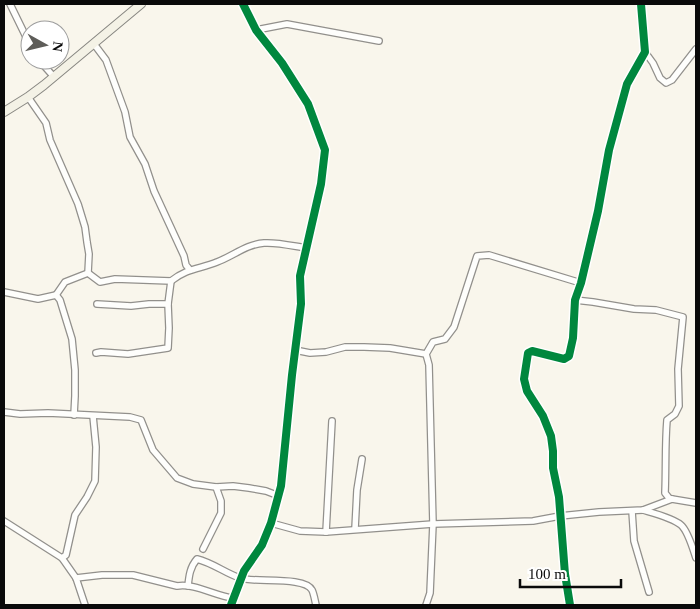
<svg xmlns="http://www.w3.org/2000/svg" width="700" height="609" font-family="'Times New Roman',serif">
<rect width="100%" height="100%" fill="#f9f6ec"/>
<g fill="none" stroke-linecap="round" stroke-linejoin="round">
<defs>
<g id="minor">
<polyline points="10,4 30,45"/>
<polyline points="256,30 287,24 379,41"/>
<polyline points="94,44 106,60 125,112 130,137 145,164 154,191 184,256 186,265 190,270"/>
<polyline points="645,52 653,63 660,78 666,83 672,80 696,49"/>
<polyline points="39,60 54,77"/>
<polyline points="28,97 46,123 50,140 78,204 85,227 87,242 89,254 88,273 65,282 56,295"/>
<polyline points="88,273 100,282 115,279 171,281"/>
<polyline points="4,292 38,299 56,295 60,300 72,339 75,370 75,396 74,415"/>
<path d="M575,300L593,302L634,309L656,310L683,317L678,369L679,406L675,414L667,420C665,444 666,468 665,493L669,498L672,499"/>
<path d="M97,304L131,306L149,304H168L171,281C187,268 200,269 217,262C233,256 247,244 264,243C277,242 293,246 306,248"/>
<polyline points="295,350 310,353 326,352 345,347 364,347 390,348 426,354"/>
<polyline points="96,353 101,352 128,354 168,348 169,328 168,304"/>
<polyline points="4,412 20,414 48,413 130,417 141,420 153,450 177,478 193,484 216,487 233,486 249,488 266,491 279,496"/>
<path d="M643,510C653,513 673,518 681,525C688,531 693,549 696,558"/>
<polyline points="632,511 634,541 649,592"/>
<polyline points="4,521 62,558"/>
<polyline points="271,523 300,531 326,532 433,524 533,521 560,516 599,512 643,510 672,499 696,503"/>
<polyline points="355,529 357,490 362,459"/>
<polyline points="326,532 332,421"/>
<polyline points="203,549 221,513 221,501 216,487"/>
<path d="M76,578L102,575H133L177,586C195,583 215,596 233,598"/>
<path d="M188,586C189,576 190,567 197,559C213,563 225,573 240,578C255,583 305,576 312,590C314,594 315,601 316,605"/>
<polyline points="85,605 76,578 62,558 66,555 75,515 87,497 95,481 96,447 93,416"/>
<polyline points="231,605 244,571 262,545 271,523 281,486 292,375 301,304 300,276 321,184 325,150 308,104 282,63 256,30 243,4"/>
<polyline points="426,605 430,593 433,524 429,365 426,354 433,342 445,339 454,327 477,256 489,255 581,283"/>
<polyline points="570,605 565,574 559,497 553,468 553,451 551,436 543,416 527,391 524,379 528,353 532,351 564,359 569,356 573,338 575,300 581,283 598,211 609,150 627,84 645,52 641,4"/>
</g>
<polyline id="secondary" points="4,112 28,97 44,85 141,4"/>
</defs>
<use href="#minor" stroke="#92908c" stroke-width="8"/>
<use href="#secondary" stroke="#888782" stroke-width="10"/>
<use href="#minor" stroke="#fefefc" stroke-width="5.5"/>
<use href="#secondary" stroke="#f4f2e6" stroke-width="8"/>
<defs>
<g id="cycleway">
<polyline points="231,605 244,571 262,545 271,523 281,486 292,375 301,304 300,276 321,184 325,150 308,104 282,63 256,30 243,4"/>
<polyline points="570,605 565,574 559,497 553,468 553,451 551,436 543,416 527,391 524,379 528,353 532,351 564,359 569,356 573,338 575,300 581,283 598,211 609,150 627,84 645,52 641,4"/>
</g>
</defs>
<use href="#cycleway" stroke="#fff" stroke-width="11"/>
<use href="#cycleway" stroke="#00873e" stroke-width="8"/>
</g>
<rect width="700" height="609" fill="none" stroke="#0a0a0a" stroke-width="10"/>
<g transform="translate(45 45) rotate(98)"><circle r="24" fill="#ffffff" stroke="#9d9d9d"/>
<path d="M0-4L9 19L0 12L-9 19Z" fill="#5e5d59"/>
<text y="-8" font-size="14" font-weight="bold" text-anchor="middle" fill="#0a0a0a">N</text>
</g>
<path d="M520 579v8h101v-8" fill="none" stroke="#0a0a0a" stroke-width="2.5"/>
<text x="528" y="579" font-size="15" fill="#0a0a0a" stroke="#ffffff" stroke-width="4" paint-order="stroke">100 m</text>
</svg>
